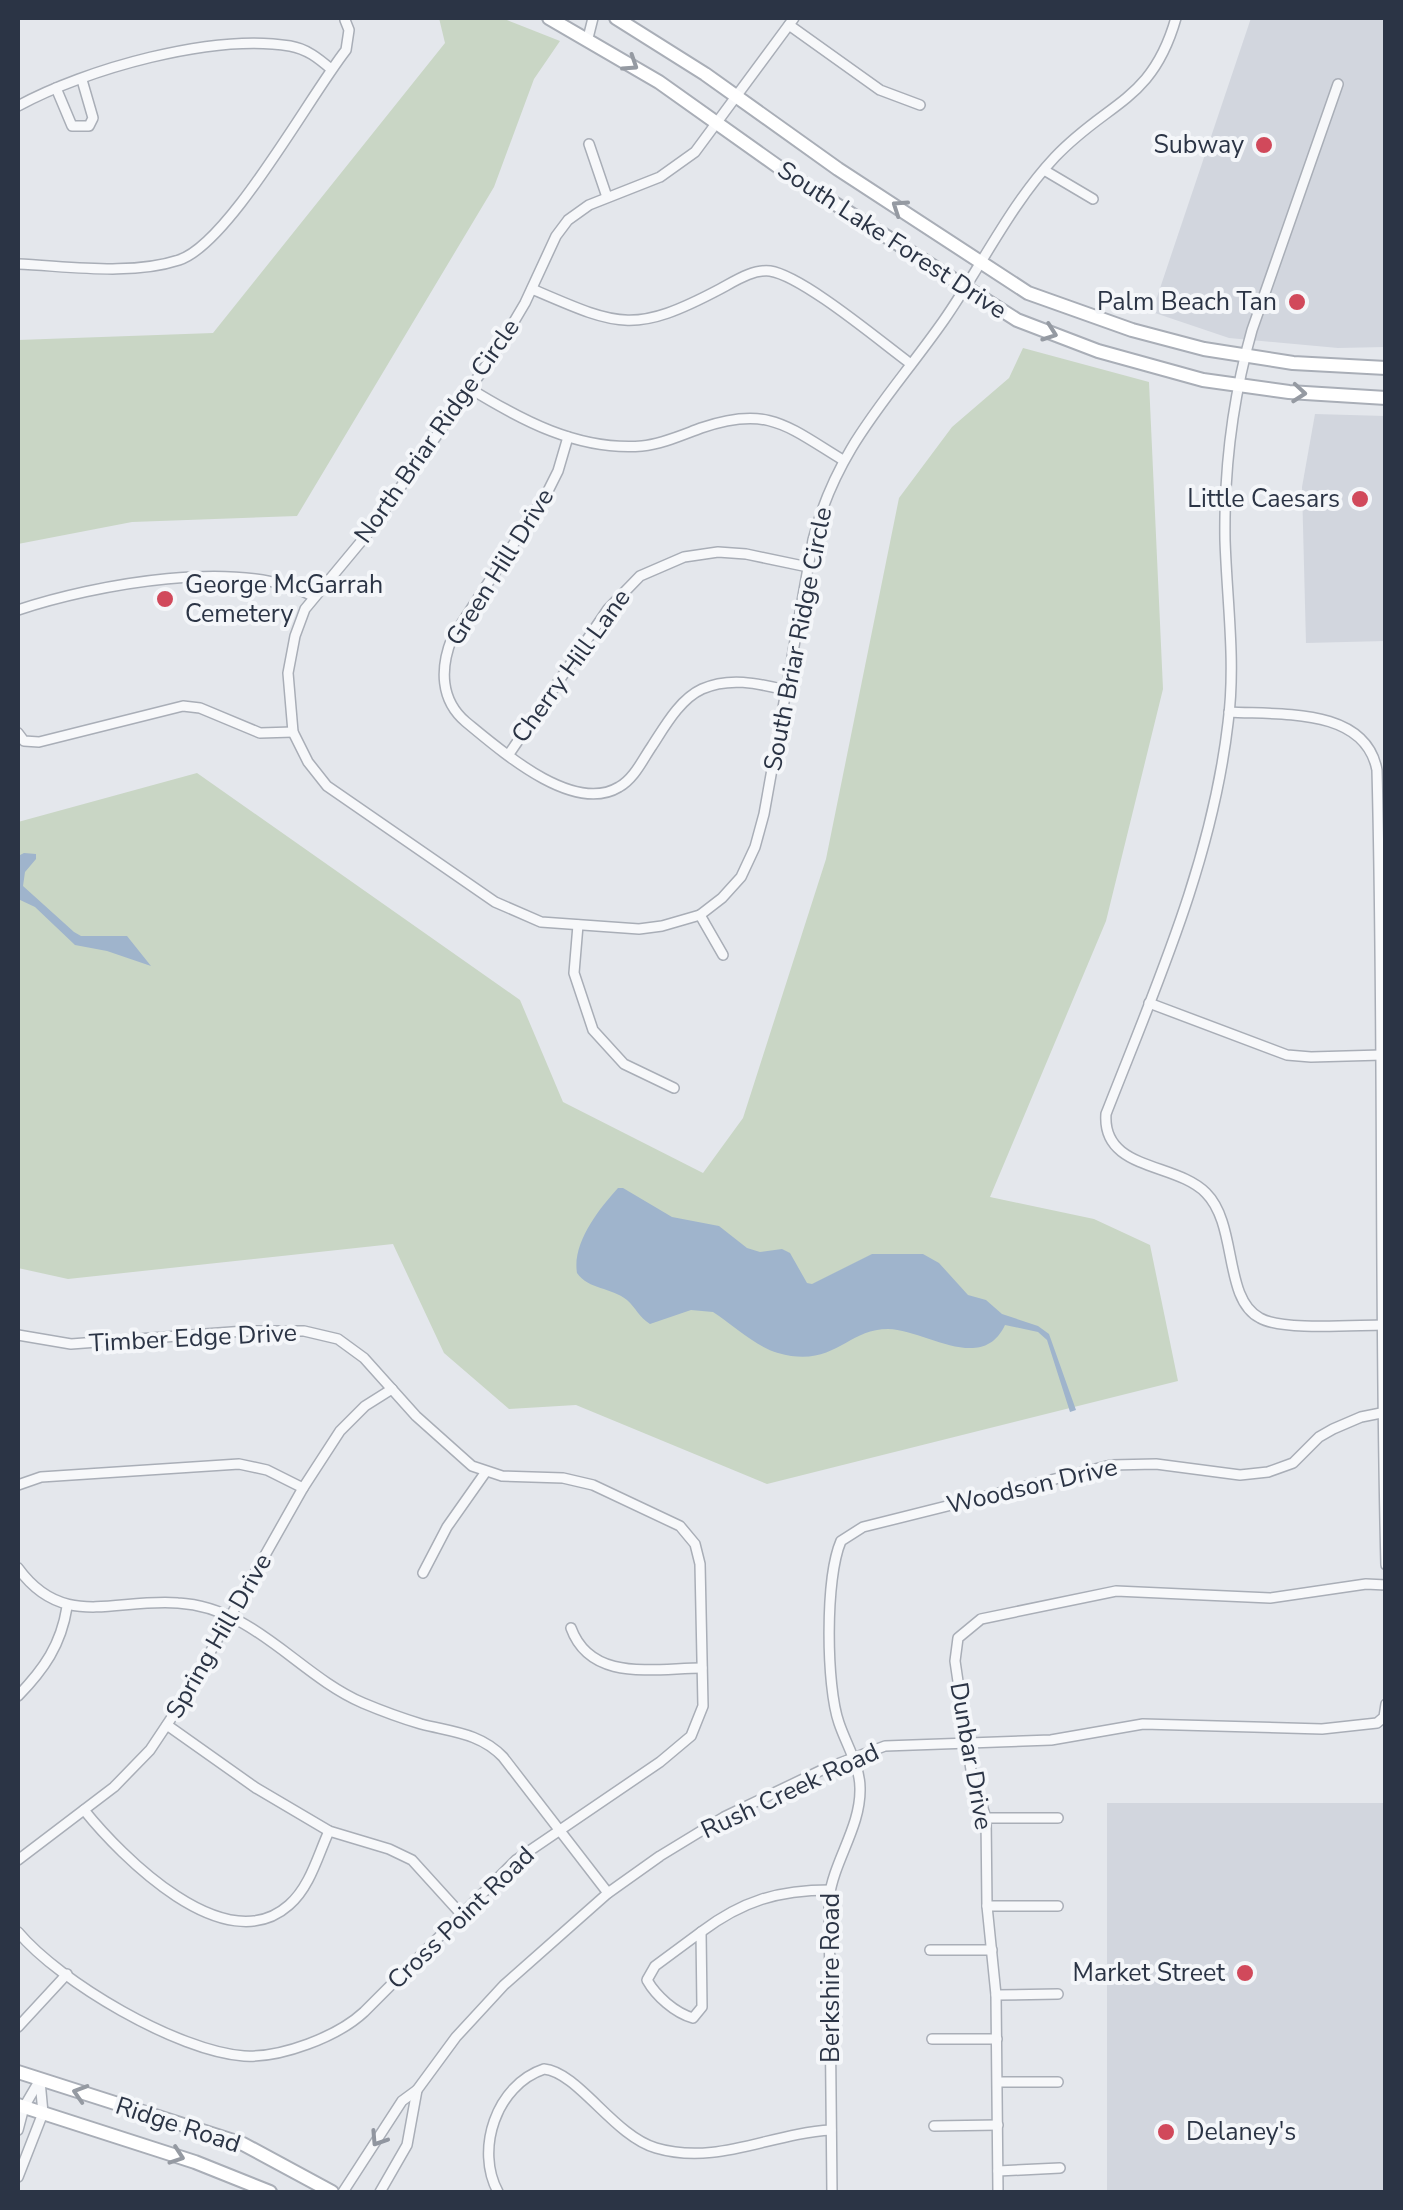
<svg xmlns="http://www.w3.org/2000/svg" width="1403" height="2210" font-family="'Nunito Sans',sans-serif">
<rect width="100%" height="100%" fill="#e4e7ec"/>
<g fill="#d2d6de">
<polygon points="1251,18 1385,18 1385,347 1338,348 1229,338 1152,312"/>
<polygon points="1315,414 1385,416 1385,641 1306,643 1302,487"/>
<rect x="1107" y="1803" width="278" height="389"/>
</g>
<g fill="#c9d6c5">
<polygon points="439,18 502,18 560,41 534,79 494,187 297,516 132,522 18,544 18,340 213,333 445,43"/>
<polygon points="1023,348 1149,382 1163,689 1106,921 990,1197 1094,1219 1150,1245 1178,1381 767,1484 576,1405 509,1409 444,1353 393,1244 68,1279 18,1268 18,822 197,773 520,1000 563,1102 703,1173 743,1118 826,859 899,498 952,427 1009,378"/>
</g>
<g fill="#9fb4cc">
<polygon points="24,853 36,854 36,859 25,872 23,886 74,932 81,936 127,936 151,966 107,951 75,945 35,907 18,899 18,856"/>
<path d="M618,1188H623L672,1217L719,1226L747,1248L760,1252L782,1249L790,1253L807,1283L812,1284L872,1254H923L939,1263L968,1295L986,1300L1002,1314L1038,1326L1049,1334L1076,1410L1070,1412L1047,1340L1038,1332L1005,1325C982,1374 926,1330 888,1329C846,1329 834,1369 778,1353C756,1347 733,1325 713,1312L691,1310L650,1324C639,1317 636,1308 627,1300C611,1287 589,1290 577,1273C572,1243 599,1209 618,1188Z"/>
</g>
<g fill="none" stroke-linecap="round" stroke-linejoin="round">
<defs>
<g id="minor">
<path d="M794,18L695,152L660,177L589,205L568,220L556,236L525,303L499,347L369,532L305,609L295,636L288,673L293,732L308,762L327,786L495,902L541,922L639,929L662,926L700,915L722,898L741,877L755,847L764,814L813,540C837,446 890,397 944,320C981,267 1010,205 1055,157C1108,101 1152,102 1176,18"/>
<polyline points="789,25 880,90 920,105"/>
<polyline points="588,38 593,18"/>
<path d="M1338,84L1252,330C1233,397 1224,471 1225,540C1227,602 1236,662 1228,723C1212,861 1156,986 1106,1114C1102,1171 1176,1162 1206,1193C1238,1225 1223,1299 1260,1318C1282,1331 1355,1325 1383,1325"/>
<polyline points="56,88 72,126 89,126 93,118 82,80"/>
<path d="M18,106C86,69 213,33 290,46C307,49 318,58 331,69"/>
<polyline points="589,144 607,197"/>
<polyline points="1044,170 1093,199"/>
<path d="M18,264C68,266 130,276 179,260C229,244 309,97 346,50L349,30L345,20"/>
<path d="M532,289C618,326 633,335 720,289C735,281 753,269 770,271C803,276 881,342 911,364"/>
<path d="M469,388C521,420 578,451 642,446C662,444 682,435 701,428C768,405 787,426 843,460"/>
<path d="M568,437L558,471L547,493L452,638C440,668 440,700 466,722C500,750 573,815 619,787C634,779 643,759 652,746C665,726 680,699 702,689C729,677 757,683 785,690"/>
<path d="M18,610C93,585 243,556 314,597"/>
<path d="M1229,712C1280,715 1365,707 1377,770C1384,1035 1379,1300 1386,1565"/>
<polyline points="18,733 24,741 39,742 183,706 200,708 260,733 293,732"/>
<polyline points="509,754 608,609 640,576 684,557 718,552 746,554 808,567"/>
<polyline points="700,915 723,955"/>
<polyline points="578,925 574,973 593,1030 624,1064 674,1088"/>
<polyline points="1149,1003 1287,1055 1311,1057 1382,1055"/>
<path d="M18,1335L71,1344L245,1331H304L338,1339L364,1358L416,1416L472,1466L502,1476L563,1478L593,1485L680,1526L695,1544L700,1564L703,1706L691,1736L660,1762L516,1860L364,2012C337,2037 281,2058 244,2056C177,2051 60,1982 18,1932"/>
<polyline points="18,1485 41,1477 239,1464 267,1470 303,1488"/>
<path d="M18,1568C63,1630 114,1598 178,1603C254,1607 298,1675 363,1703C382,1711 401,1718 421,1724C452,1732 480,1733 503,1757L608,1893"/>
<polyline points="423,1573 447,1527 485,1473"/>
<path d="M571,1628C591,1683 655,1668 702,1668"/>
<path d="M18,1696C44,1669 61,1645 67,1607"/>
<polyline points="167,1725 256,1788 329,1831 389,1849 412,1860 461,1914"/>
<path d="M84,1810C121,1856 225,1962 289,1905C310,1887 318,1855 329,1831"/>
<polyline points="986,1818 1058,1818"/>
<polyline points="18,1860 114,1787 150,1750 182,1702 303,1488 340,1431 365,1406 392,1389"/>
<polyline points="987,1906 1058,1906"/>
<path d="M701,1932L702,2007L693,2018C675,2013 656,1996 647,1980L655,1966Z"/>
<path d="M701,1932C742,1901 778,1890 830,1890"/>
<polyline points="930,1950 992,1950"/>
<polyline points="996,1995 1058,1994"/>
<polyline points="18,2027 67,1974"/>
<polyline points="932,2039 997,2039"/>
<polyline points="998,2082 1058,2082"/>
<polyline points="934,2126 998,2125"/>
<polyline points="18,2130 24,2107 38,2083"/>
<polyline points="998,2171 1060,2168"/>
<polyline points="18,2177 43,2113 40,2081"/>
<polyline points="343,2192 402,2101 417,2090"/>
<polyline points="380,2192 407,2145 417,2090 456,2037 504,1985 608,1893 660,1856 724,1817 824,1769 885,1746 1051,1740 1143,1724 1322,1729 1377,1723 1384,1717 1386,1704"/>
<path d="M498,2192C475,2150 496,2085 544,2069C578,2072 614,2136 656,2148C717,2166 771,2133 831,2130"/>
<path d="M832,2192L829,1898C834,1860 861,1827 860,1788C860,1766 846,1744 839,1723C826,1686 825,1578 841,1541L863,1527L1111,1465L1156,1464L1240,1475L1268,1472L1293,1463L1319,1437L1333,1429L1361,1417L1386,1412"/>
<polyline points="998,2192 996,1995 987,1906 986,1818 971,1770 955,1661 958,1638 981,1619 1116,1591 1270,1598 1366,1584 1386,1585"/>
</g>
<g id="secondary">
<polyline points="549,18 659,82 787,173 1017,320 1098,351 1203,380 1289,392 1386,398"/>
<polyline points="616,18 705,74 838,169 1028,293 1132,330 1204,349 1293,363 1386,368"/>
<polyline points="18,2072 243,2144 332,2192"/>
<polyline points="18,2105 195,2162 270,2192"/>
</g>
</defs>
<use href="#minor" stroke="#a9aeb7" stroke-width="12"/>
<use href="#secondary" stroke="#a9aeb7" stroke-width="16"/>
<use href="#minor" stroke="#f7f8fa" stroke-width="9"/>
<use href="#secondary" stroke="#fff" stroke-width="12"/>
</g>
<defs><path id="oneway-chevron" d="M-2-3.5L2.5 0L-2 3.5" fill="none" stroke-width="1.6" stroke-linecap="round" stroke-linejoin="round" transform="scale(2.5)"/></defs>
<g stroke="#959aa2">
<use href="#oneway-chevron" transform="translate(631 64) rotate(33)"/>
<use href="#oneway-chevron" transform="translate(899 207) rotate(-146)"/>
<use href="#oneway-chevron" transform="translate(1050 333) rotate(20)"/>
<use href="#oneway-chevron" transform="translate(1299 393) rotate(5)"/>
<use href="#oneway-chevron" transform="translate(80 2093) rotate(-163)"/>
<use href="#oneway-chevron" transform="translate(177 2156) rotate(19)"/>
</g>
<use stroke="#9196a0" href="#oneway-chevron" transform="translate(378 2139) rotate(123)"/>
<g fill="#d1495b" stroke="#f4f6f9" stroke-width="4">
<circle cx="1264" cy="145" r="10"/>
<circle cx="1297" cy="302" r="10"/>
<circle cx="1360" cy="499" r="10"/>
<circle cx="165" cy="599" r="10"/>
<circle cx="1245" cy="1973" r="10"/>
<circle cx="1166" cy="2132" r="10"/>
</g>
<g text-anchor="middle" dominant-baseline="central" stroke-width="8" stroke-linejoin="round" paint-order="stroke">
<g font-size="25" fill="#2b3445" stroke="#f4f6f9" text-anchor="end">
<text x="1244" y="145">Subway</text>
<text x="1277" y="302">Palm Beach Tan</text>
<text x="1340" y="499">Little Caesars</text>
<text x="185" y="585" text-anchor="start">George McGarrah<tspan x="185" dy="29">Cemetery</tspan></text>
<text x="1225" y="1973">Market Street</text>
<text x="1186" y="2132" text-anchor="start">Delaney's</text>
</g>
<g font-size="25" fill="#2b3445" stroke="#f4f6f9">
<text transform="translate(892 240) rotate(33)">South Lake Forest Drive</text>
<text transform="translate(437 431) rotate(-55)">North Briar Ridge Circle</text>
<text transform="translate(500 567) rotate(-58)">Green Hill Drive</text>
<text transform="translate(798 639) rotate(-79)">South Briar Ridge Circle</text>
<text transform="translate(571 666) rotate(-54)">Cherry Hill Lane</text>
<text transform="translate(193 1338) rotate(-3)">Timber Edge Drive</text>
<text transform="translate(1032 1486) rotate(-13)">Woodson Drive</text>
<text transform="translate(219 1636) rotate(-60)">Spring Hill Drive</text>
<text transform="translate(971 1756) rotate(80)">Dunbar Drive</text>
<text transform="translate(790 1791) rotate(-25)">Rush Creek Road</text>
<text transform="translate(461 1918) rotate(-44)">Cross Point Road</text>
<text transform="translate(831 1978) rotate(-90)">Berkshire Road</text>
<text transform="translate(178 2125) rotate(18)">Ridge Road</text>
</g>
</g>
<rect width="1403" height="2210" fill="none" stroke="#2b3445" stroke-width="40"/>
</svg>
